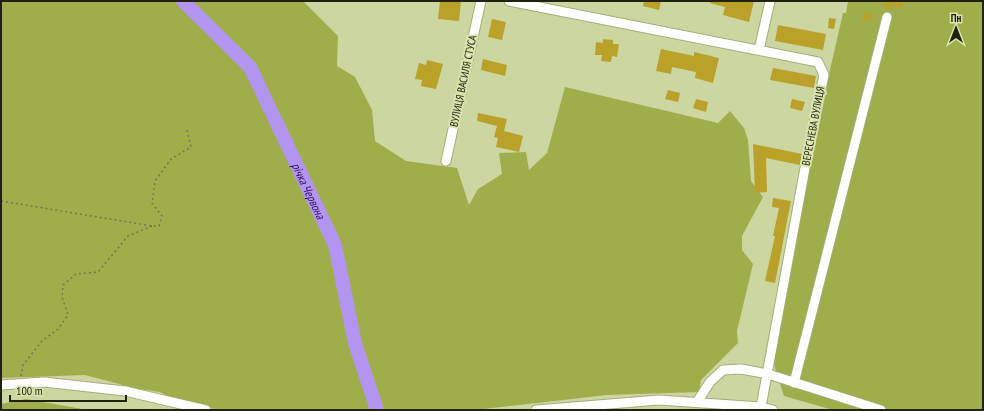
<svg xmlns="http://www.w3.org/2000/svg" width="984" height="411" font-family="'PT Sans Narrow',sans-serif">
<rect width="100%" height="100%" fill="#ccd6a0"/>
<g fill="#9fae4a">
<polygon points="1,1 303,1 338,36 337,66 355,77 372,110 375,141 406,161 457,168 469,205 478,189 502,174 499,153 526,152 529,170 547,153 565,87 718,123 730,111 744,128 748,140 751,181 763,197 742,236 742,250 753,264 737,331 738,343 701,380 699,392 607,395 475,410 222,410 179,403 160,392 138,389 85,375 1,378"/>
<polygon points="848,1 983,1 983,410 833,410 784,396 772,358 784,272 843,13 846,13"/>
<polygon points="26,399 88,410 1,410 1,404"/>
</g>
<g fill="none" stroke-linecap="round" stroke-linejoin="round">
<path stroke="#b195f1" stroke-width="14" id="s1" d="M183,1L250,67L335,245L355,343L377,410"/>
</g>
<g fill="#b9a12a">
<polygon points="440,1 461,1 459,21 438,19"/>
<polygon points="644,1 661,1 659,10 643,6"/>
<polygon points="711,1 754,1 749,22 723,15 725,7 710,3"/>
<polygon points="885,1 903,1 902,8 892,5 892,9 884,8"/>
<polygon points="864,12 872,14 870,21 862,20"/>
<polygon points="829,18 836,19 834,29 828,28"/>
<polygon points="492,19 506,22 502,40 488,37"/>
<polygon points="778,25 826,34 823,50 775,41"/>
<polygon points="603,39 613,40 613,44 619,44 617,57 612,56 611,62 601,61 602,55 595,55 596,42 603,43"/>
<polygon points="661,49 694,56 694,52 719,58 713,83 695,78 696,72 672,67 671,74 656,71"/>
<polygon points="483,59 507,65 505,76 481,70"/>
<polygon points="427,60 443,64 436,89 421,86 422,80 415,79 419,63 426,65"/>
<polygon points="773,68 816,76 814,88 770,80"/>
<polygon points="668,90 680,93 678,102 665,99"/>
<polygon points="696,99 708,102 706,112 693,108"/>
<polygon points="792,99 805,102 802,111 790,108"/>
<polygon points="478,113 507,119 504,131 523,136 519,152 496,147 498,138 494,137 497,126 477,121"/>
<polygon points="753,144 802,154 800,165 766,158 767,192 755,193"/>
<polygon points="773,198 791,201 775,283 765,281 775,236 773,236 779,208 772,207"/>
</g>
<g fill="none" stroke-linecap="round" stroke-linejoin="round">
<defs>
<g id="minor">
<polyline points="509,1 818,62 824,75 805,168 761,407"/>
<polyline points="759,50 770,1"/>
<polyline points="446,161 481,1"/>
<polyline points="794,383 887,17"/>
<polyline points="1,385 44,382 125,391 206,410"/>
<polyline points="697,402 710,382 723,370 741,369 768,374 881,410"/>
<polyline points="536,410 659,400 761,407 773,410"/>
</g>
</defs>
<use href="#minor" stroke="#a4ae7a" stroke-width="11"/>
<g stroke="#717854" stroke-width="1.5" stroke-dasharray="2 3" stroke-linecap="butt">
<polyline points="1,201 152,226 159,226 162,216 152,203 155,181 171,159 191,147 187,130"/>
<polyline points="21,376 23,365 42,341 58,329 68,315 62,297 63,285 76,274 98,272 128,236 152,226"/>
</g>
<use href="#minor" stroke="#fff" stroke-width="9"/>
</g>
<g text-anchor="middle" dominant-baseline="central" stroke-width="4" stroke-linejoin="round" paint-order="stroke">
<g font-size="11" fill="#1f220e" stroke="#d9e3ad">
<text transform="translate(463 81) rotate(-78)">ВУЛИЦЯ ВАСИЛЯ СТУСА</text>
<text transform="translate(813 126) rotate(-79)">ВЕРЕСНЕВА ВУЛИЦЯ</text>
</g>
<g font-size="12" font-style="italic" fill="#320f60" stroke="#d9e3ad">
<text stroke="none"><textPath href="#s1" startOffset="231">річка Червона</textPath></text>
</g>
</g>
<rect width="984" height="411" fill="none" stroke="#1f220e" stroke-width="4"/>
<g transform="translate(956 28)" stroke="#d9e3ad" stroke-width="3" paint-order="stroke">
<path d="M0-3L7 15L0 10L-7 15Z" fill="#1f220e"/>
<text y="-6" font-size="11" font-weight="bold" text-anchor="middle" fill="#1f220e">Пн</text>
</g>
<path d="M10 395v6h116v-6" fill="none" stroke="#1f220e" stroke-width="2"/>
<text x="16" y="395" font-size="12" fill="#1f220e" stroke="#d9e3ad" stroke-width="3" paint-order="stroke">100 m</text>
</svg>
